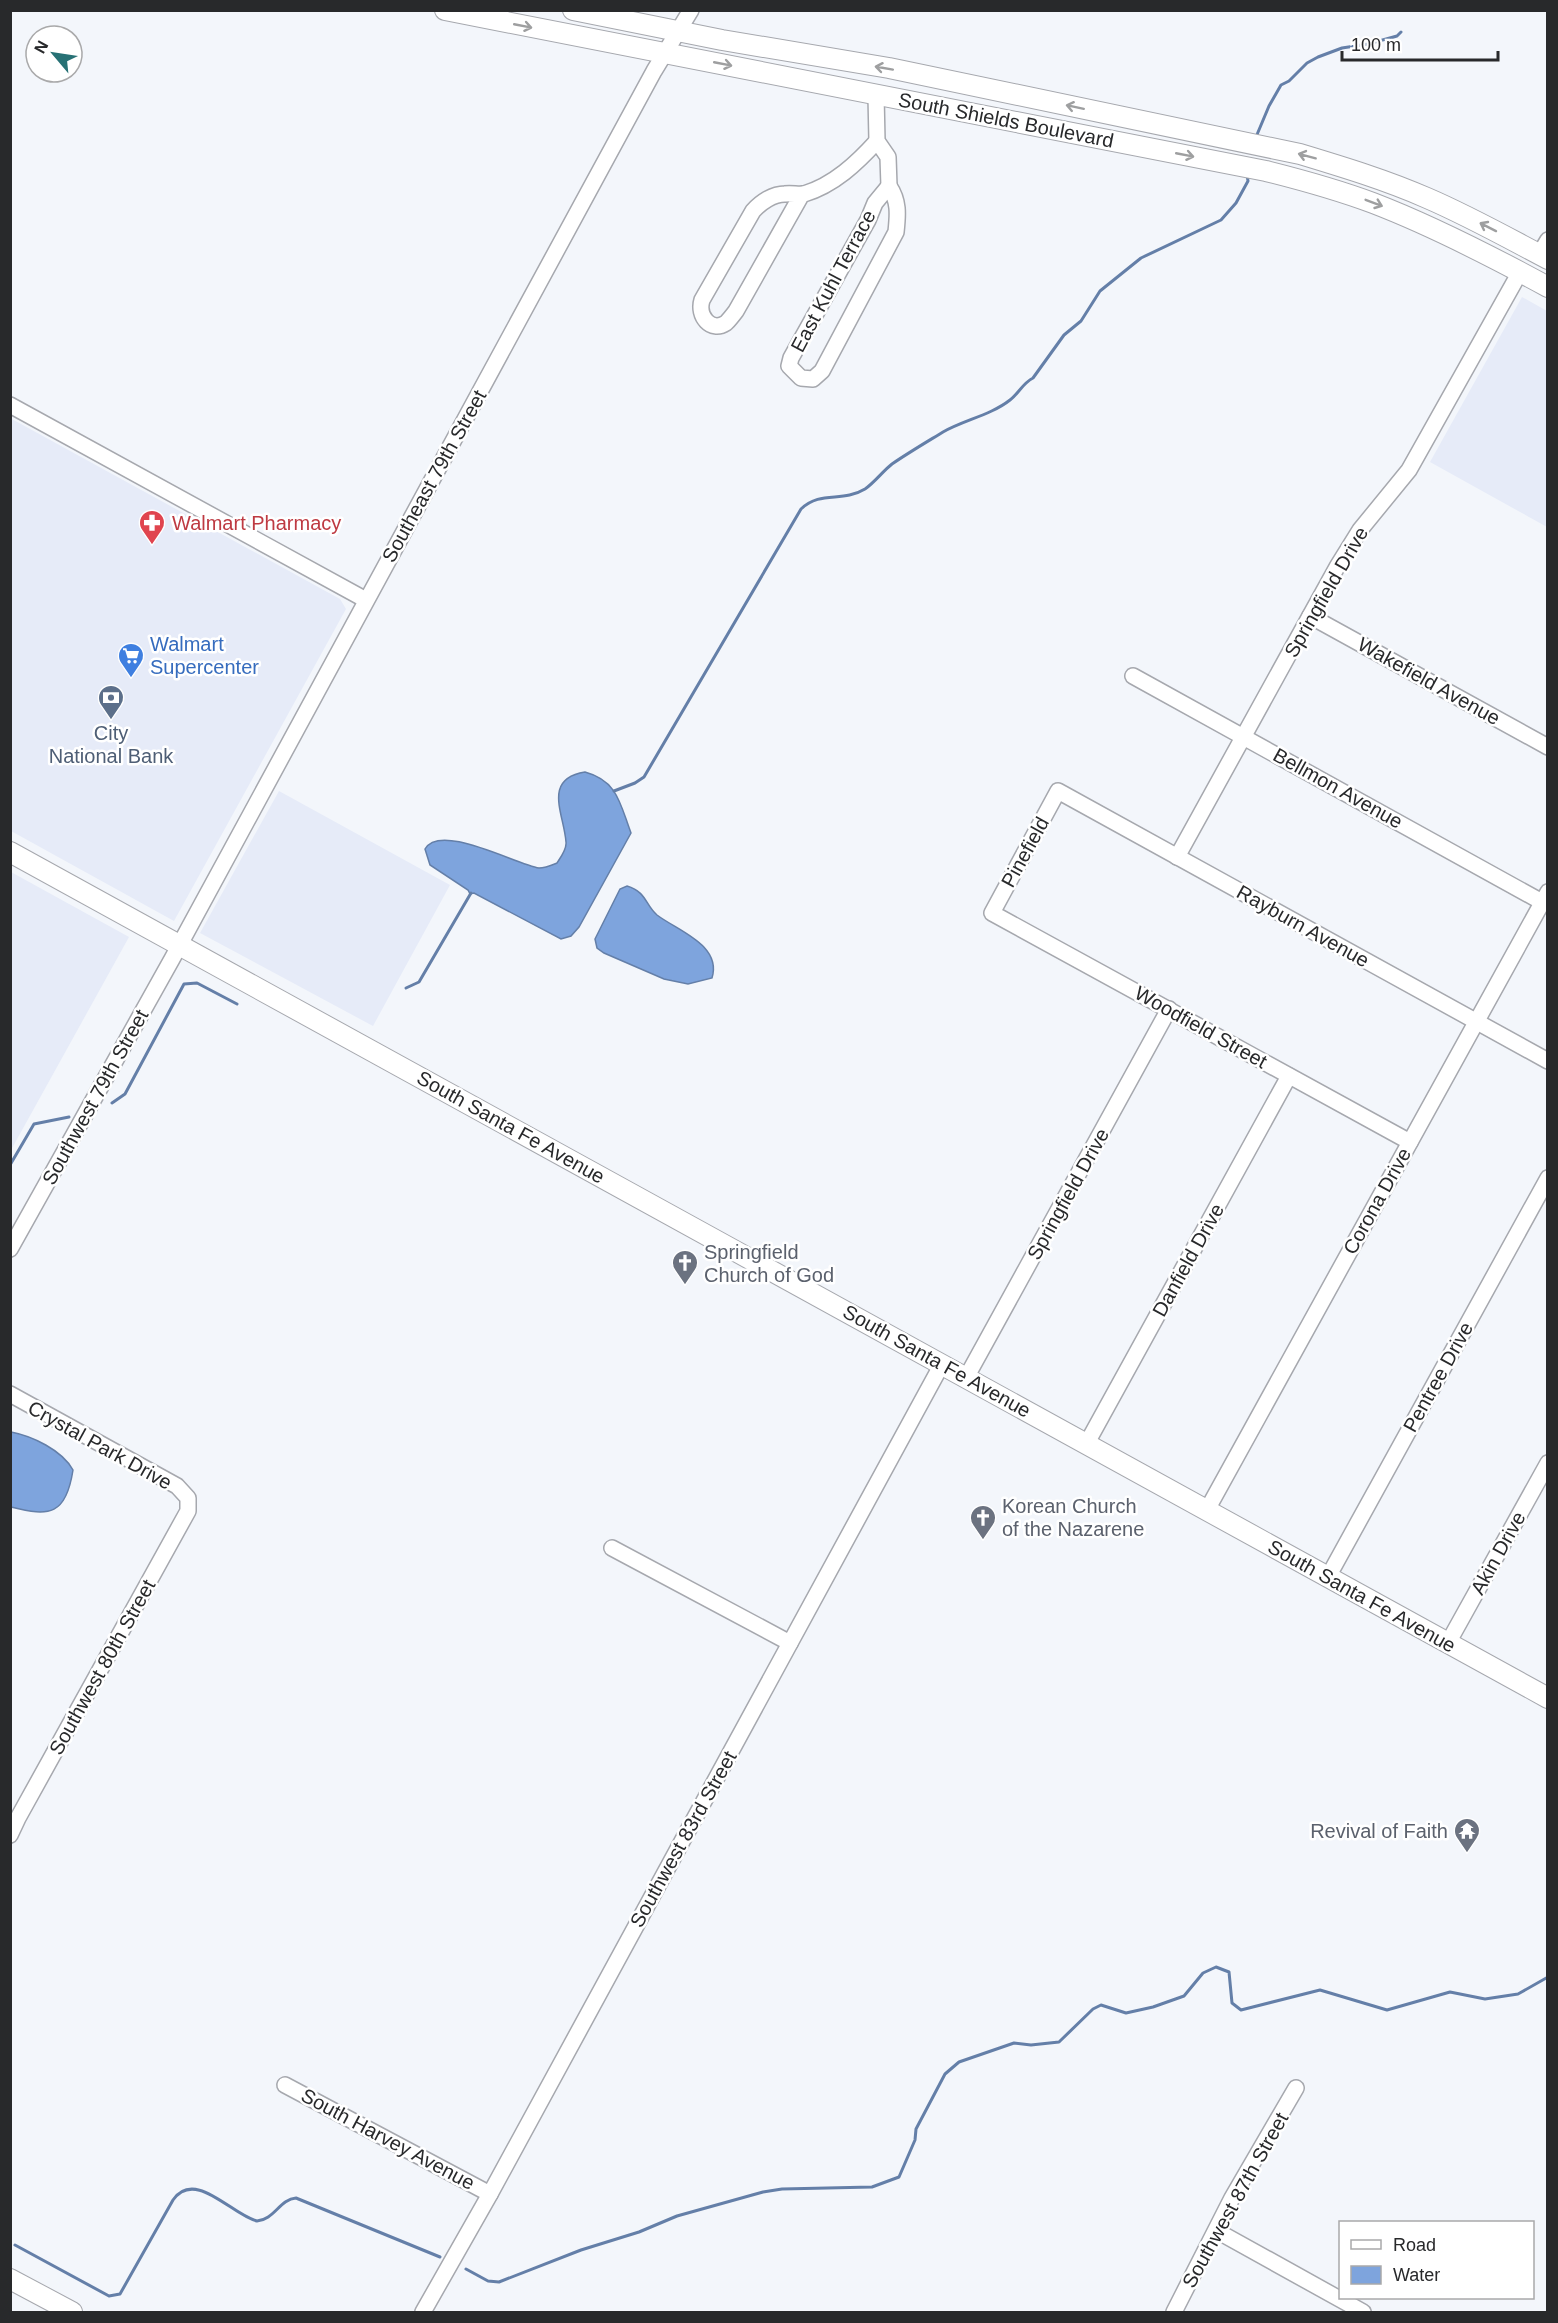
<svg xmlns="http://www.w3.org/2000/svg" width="1558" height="2323" font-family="Arial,sans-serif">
<rect width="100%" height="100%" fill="#f3f6fb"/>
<g fill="#e6ebf8">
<polygon points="1522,297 1547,311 1547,527 1430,462"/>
<polygon points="10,418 340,599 346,609 174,921 11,831"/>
<polygon points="279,791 450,885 373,1026 200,933"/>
<polygon points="11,872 129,937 11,1150"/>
</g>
<g fill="#7ea4dd" stroke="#647fa8" stroke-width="1.5">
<path d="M585,772C618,781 620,804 631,833L579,927L571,936L561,939L474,893L470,894L468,890L430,865L425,849C440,822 517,865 539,868C545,868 552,865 557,863C561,857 567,849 566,842C564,814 542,779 585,772Z"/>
<path d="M627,886C647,892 645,905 657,915C678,931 722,945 712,978L688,984L664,979L604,953L597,948L595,939L620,889Z"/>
<path d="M11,1432C32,1436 62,1450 73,1470C66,1515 50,1517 11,1507Z"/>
</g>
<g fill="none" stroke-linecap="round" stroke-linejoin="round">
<g stroke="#647fa8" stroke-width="3">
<polyline points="1256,137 1269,106 1281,85 1289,81 1307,63 1318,57 1342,48 1368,44 1397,36 1401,32"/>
<path d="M614,791L635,783L644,777L801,509C821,490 842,503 865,489C874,483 883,471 892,464C908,453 925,443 943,432C964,420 991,415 1010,400C1018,394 1023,383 1033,378L1064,335L1081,321L1100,291L1141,258L1221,220L1236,203L1248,181L1247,175"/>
<polyline points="406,988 419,982 471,893"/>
<polyline points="112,1103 125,1094 184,984 197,983 237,1004"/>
<polyline points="10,1165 34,1124 69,1117"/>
<path d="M15,2245L109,2296L120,2294L173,2200C195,2168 233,2216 257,2221C274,2220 280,2199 296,2198L440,2257"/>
<polyline points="466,2269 488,2281 499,2282 581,2250 639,2232 677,2216 763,2192 782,2189 872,2187 899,2177 915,2140 916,2129 945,2074 959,2062 1014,2043 1031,2045 1059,2042 1093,2009 1101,2005 1126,2013 1153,2007 1184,1996 1203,1973 1216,1967 1229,1972 1232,2003 1241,2010 1320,1990 1387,2010 1450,1992 1485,1999 1518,1994 1548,1977"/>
</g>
<defs>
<g id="minor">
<polyline points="876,95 877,141 888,157 889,186"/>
<path d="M889,186C899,201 898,214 896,232L822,371L813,379L801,378L789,366L791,358L868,220L875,203Z"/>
<path d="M802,194L736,311C733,315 729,320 726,323C711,333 697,316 702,300L753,211C761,202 773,194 785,194C792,193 798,195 804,194C834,185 857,163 877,141"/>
<polyline points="1539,255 1548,240"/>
<polyline points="10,405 366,600"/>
<polyline points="1310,616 1548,747"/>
<polyline points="1133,676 1542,902"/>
<polyline points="1177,857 1337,567 1360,530 1409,470 1520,272"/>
<polyline points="1410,1142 992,913 1058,791 1548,1061"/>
<polyline points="10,1249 172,959 654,71 691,10"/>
<polyline points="966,1378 1169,1009"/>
<polyline points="10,1394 177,1486 188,1498 188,1511 18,1818 10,1835"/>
<polyline points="1087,1443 1289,1076"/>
<polyline points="1207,1510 1548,892"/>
<polyline points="612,1548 790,1643"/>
<polyline points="1328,1577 1548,1178"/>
<polyline points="1448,1643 1548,1463"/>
<polyline points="285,2085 490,2194"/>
<polyline points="1217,2231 1363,2312"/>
<polyline points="423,2312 490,2194 942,1364"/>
<polyline points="1174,2312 1232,2198 1296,2088"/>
</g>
<g id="major">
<path d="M445,10L1266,171C1302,180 1338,190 1373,203C1433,226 1491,256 1548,287"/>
<path d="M573,10L722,40L889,68L1300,154C1343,167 1386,180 1427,198C1469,216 1508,238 1548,259"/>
<polyline points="10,852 1548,1698"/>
<polyline points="10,2279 72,2312"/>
</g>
</defs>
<use href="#minor" stroke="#a6a8ae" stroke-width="18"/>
<use href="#major" stroke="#a6a8ae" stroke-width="22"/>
<use href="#minor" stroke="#fff" stroke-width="15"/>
<use href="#major" stroke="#fff" stroke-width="20"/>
</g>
<defs><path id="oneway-shaft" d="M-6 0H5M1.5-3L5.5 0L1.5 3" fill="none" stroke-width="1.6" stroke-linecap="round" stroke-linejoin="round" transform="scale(1.5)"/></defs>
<g stroke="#9e9fa0">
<use href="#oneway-shaft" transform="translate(523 26) rotate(11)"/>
<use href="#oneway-shaft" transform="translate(723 64) rotate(11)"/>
<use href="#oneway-shaft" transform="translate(884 68) rotate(-170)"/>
<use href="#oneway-shaft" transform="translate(1075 107) rotate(-168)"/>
<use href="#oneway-shaft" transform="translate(1185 155) rotate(11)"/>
<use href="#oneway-shaft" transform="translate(1307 156) rotate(-165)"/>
<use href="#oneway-shaft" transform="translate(1374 203) rotate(21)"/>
<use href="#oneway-shaft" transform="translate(1488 227) rotate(-153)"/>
</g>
<defs>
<symbol id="pharmacy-pin" viewBox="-11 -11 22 30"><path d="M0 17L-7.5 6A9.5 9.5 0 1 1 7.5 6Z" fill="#e0444e" stroke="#fff"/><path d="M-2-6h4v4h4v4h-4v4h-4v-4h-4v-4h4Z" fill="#fff"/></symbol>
<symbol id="supermarket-pin" viewBox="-11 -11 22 30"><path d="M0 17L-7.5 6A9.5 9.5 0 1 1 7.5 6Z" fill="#3f7fe0" stroke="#fff"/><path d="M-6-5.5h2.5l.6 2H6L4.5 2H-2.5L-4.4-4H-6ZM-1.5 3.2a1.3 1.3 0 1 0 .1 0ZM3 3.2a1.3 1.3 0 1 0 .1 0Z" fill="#fff"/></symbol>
<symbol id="bank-pin" viewBox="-11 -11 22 30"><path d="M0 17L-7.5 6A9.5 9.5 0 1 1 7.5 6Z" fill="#5c6f8a" stroke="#fff"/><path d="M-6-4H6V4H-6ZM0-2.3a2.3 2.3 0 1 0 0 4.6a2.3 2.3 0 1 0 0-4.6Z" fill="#fff"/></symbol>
<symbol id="church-pin" viewBox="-11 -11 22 30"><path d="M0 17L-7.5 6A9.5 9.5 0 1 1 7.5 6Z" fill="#6b7280" stroke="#fff"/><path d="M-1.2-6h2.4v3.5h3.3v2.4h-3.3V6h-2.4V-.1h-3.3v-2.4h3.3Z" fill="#fff"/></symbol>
<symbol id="temple-pin" viewBox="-11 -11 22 30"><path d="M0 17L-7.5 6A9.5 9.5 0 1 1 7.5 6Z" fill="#6b7280" stroke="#fff"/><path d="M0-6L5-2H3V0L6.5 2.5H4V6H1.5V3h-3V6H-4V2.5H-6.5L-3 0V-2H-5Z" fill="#fff"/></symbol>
</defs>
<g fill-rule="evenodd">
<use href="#pharmacy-pin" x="137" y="508" width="30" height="40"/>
<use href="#supermarket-pin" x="116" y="641" width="30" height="40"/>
<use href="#bank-pin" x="96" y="683" width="30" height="40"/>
<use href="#church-pin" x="670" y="1248" width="30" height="40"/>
<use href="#church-pin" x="968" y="1503" width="30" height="40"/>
<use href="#temple-pin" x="1452" y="1816" width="30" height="40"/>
</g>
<g text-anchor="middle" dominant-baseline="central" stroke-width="5" stroke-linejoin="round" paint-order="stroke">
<g font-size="20" fill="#28292b" stroke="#fff">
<text transform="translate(1006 120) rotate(11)">South Shields Boulevard</text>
<text transform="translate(833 281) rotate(-62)">East Kuhl Terrace</text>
<text transform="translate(434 476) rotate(-61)">Southeast 79th Street</text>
<text transform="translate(1326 592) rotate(-60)">Springfield Drive</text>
<text transform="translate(1429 681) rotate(29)">Wakefield Avenue</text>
<text transform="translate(1338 788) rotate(29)">Bellmon Avenue</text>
<text transform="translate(1025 852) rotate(-61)">Pinefield</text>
<text transform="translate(1303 926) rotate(29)">Rayburn Avenue</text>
<text transform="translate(1201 1027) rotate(29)">Woodfield Street</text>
<text transform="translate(95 1097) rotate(-61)">Southwest 79th Street</text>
<text transform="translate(511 1127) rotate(29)">South Santa Fe Avenue</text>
<text transform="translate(1068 1194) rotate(-61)">Springfield Drive</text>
<text transform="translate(1377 1201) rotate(-61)">Corona Drive</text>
<text transform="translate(1188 1260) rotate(-61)">Danfield Drive</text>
<text transform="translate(937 1361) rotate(29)">South Santa Fe Avenue</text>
<text transform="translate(1438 1377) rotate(-61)">Pentree Drive</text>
<text transform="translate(100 1445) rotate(29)">Crystal Park Drive</text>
<text transform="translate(1498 1553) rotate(-61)">Akin Drive</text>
<text transform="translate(1362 1596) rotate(29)">South Santa Fe Avenue</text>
<text transform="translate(102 1667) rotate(-61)">Southwest 80th Street</text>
<text transform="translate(683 1839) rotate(-61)">Southwest 83rd Street</text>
<text transform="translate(388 2139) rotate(28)">South Harvey Avenue</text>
<text transform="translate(1235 2200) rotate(-61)">Southwest 87th Street</text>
</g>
<g font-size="20" fill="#be3a42" stroke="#fff" text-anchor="start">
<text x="172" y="523">Walmart Pharmacy</text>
</g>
<g font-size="20" fill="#366cbe" stroke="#fff" text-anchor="start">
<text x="150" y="644">Walmart<tspan x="150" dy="23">Supercenter</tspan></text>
</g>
<g font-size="20" fill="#4e5e75" stroke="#fff">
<text x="111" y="733">City<tspan x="111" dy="23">National Bank</tspan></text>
</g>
<g font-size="20" fill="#5b616d" stroke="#fff" text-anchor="start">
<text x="704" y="1252">Springfield<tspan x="704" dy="23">Church of God</tspan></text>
<text x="1002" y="1506">Korean Church<tspan x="1002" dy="23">of the Nazarene</tspan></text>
<text x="1448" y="1831" text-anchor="end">Revival of Faith</text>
</g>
</g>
<rect width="1558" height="2323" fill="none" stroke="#28292b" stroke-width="24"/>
<rect x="1339" y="2221" width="195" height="78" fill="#ffffff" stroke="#a9a9aa" stroke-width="1.5"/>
<rect x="1351" y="2240" width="30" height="9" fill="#ffffff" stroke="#a9a9aa" stroke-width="1.5"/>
<text x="1393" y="2251" font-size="18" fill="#28292b">Road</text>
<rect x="1351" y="2266" width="30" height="18" fill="#7ea4dd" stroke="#a9a9aa" stroke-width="1.5"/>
<text x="1393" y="2281" font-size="18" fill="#28292b">Water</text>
<g transform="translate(54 54) rotate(299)"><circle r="28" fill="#ffffff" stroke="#a9a9aa" stroke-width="1.5"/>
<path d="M0-4.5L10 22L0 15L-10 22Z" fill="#277175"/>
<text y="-9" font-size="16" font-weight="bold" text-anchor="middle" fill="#28292b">N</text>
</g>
<path d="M1342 51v9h156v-9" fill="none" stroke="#28292b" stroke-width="3"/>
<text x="1351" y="51" font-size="18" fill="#28292b" stroke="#ffffff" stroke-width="4.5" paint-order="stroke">100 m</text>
</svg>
